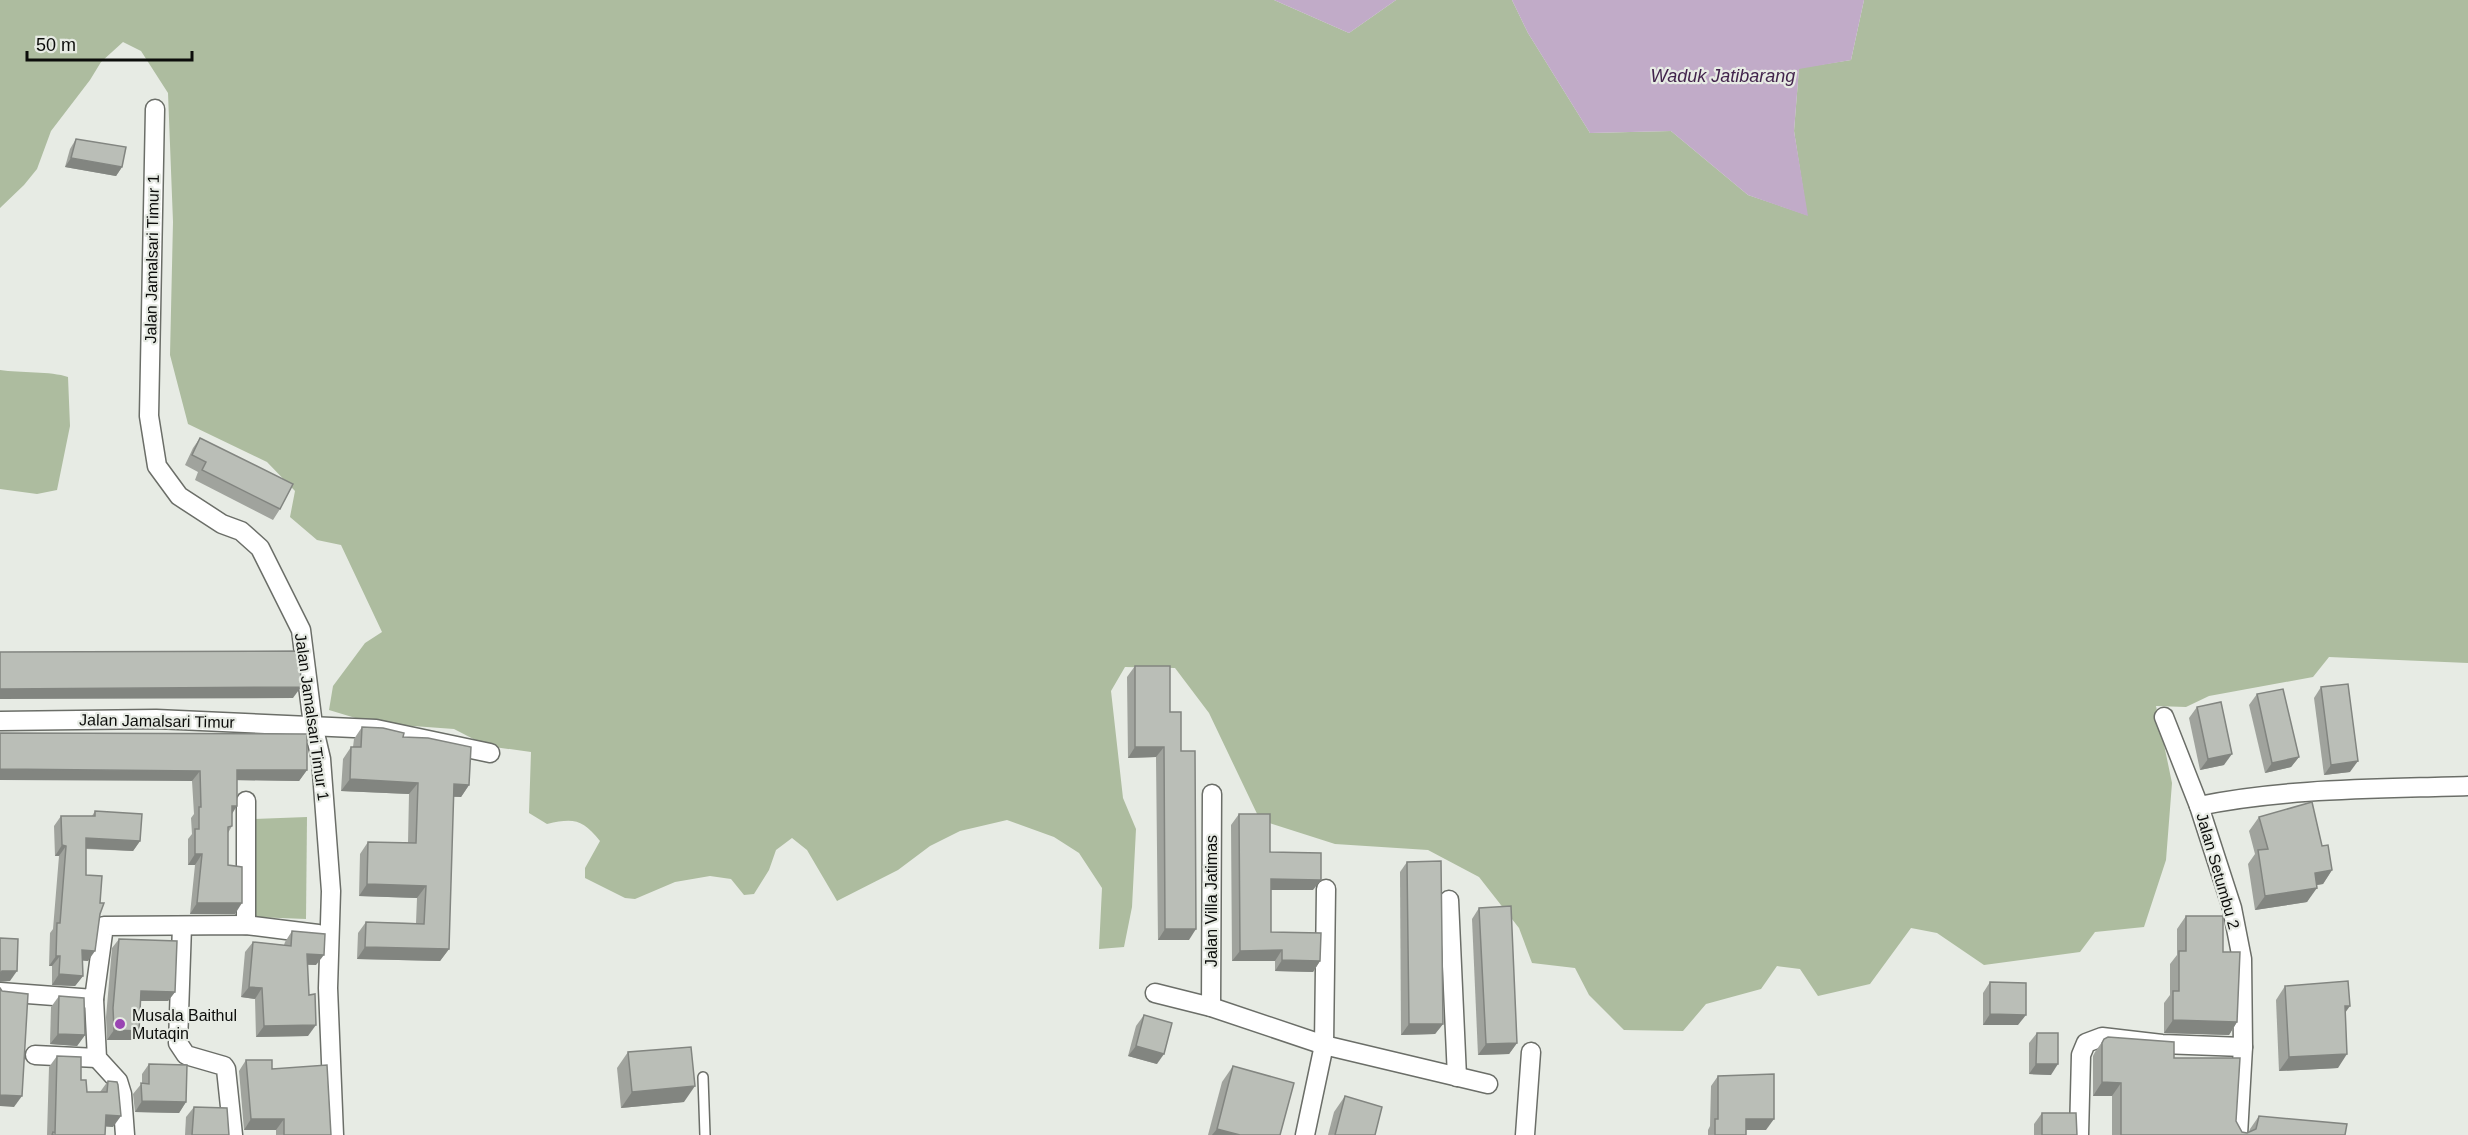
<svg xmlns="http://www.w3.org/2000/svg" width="2468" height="1135" font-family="Helvetica,sans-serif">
<rect width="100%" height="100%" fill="#e7ebe4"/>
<g fill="#adbc9f">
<path d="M0,0H1274L1349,33L1396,0H1512L1528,33L1590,133L1671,131L1748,195L1807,215L1794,131L1799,68L1851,60L1864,0H2468V663L2329,657L2313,677L2209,696L2186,707L2156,706L2172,783L2166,860L2144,927L2095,932L2080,952L1984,965L1937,933L1911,928L1870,984L1818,996L1800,969L1777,966L1761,989L1706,1004L1683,1031L1624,1030L1589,995L1575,968L1532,963L1519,928L1479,877L1428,850L1335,844L1260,820L1209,713L1175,668L1125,667L1111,691L1123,798L1136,829L1132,907L1124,947L1099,949L1102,888L1079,853L1054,837L1007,820L960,831L930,846L898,870L837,901L807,850L792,838L776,850L769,870L754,894L744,895L731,879L710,876L675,882L635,899L625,898L585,878V868L600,841C582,819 574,818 547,824L529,813L531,752L487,746L454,729L372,723L329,710L333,686L365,643L382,632L341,545L317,540L290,517L295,491L267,462L188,424L170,355L173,222L168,93L141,51L123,42L101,62L90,80L51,131L37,169L24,185L0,208Z"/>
<path d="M0,370C20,373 51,371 68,377L70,426L57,490L37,494L0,489Z"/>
<polygon points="307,817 306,919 255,917 253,819"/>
</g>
<g fill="#c1abc8">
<polygon points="1274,0 1396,0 1349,33"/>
<polygon points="1512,0 1864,0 1851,60 1799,69 1794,131 1808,216 1748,195 1671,131 1590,133 1528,33"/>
</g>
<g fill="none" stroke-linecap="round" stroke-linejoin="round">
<defs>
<polyline id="service" points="703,1077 705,1135"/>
<g id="minor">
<polyline points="155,109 149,416 157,466 179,496 222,524 241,531 260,548 301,630 313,725 321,759 331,891 328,988 334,1135"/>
<polyline points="2164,717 2199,806"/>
<polyline points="0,721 156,719 376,729 490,753"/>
<polyline points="1449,900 1457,1077"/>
<polyline points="246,925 246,801"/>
<polyline points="182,926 178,1043 186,1055 224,1066 226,1069 233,1135"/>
<polyline points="0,992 94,999 104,926 246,925 318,934"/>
<polyline points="1155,993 1211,1007 1324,1045 1488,1084"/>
<polyline points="94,999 97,1058 118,1081 122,1094 125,1135"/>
<polyline points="1211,1007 1212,794"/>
<polyline points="35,1055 97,1058"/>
<polyline points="1305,1135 1324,1045 1326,889"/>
<polyline points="1525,1135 1531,1052"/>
<polyline points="2079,1135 2081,1055 2086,1043 2102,1037 2162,1044 2243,1047"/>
<path d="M2238,1135L2243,1047L2242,959L2232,908L2199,806C2284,788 2381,789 2468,786"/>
</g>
</defs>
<use href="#service" stroke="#6b6e68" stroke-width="12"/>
<use href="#minor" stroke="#6b6e68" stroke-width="21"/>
<use href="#service" stroke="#fff" stroke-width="9"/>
<use href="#minor" stroke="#fff" stroke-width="18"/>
</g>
<g fill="#a0a39d">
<polygon points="76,139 122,167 116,176 65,167 70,149"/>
<polygon points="200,438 280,509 273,520 195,480 198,472 185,465 193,448"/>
<polygon points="1135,666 1170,712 1181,751 1189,940 1158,940 1156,757 1128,758 1127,677"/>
<polygon points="2321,687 2350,772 2324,775 2314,698"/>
<polygon points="2257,694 2299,757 2291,767 2265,773 2249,705"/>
<polygon points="2197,707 2224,765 2200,770 2189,718"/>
<polygon points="362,727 403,737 469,785 461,797 453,797 449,949 440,961 357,959 358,933 366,922 416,923 417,898 359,896 360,854 368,842 408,843 409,794 341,791 343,759 351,747 353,747 354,739"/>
<polygon points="0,733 307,770 299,781 237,780 232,814 232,826 228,833 228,865 235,914 190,914 195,865 188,865 188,839 192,834 191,818 194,814 192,781"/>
<polygon points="95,811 140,841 133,851 86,849 86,875 100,903 100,914 88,961 82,960 83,976 75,986 52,985 52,966 49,966 50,933 53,929 59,856 55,856 54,826 61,816 92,816"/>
<polygon points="1239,814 1270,852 1313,890 1271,890 1271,932 1320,961 1313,972 1275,971 1275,961 1232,961 1231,825"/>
<polygon points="2259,817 2322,846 2332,870 2323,884 2316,885 2307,902 2255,910 2248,864 2255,854 2249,831"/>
<polygon points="1407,862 1443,1024 1435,1034 1401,1035 1400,872"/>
<polygon points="1479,908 1517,1043 1509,1054 1478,1055 1472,919"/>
<polygon points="2186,916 2223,952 2237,1022 2229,1035 2164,1033 2164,1003 2170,995 2170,964 2177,955 2177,929"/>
<polygon points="292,931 316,965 307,965 308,1036 256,1037 255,999 241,997 245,952 253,942 284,945 285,942"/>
<polygon points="119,939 175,992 168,1001 140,1001 133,1040 107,1040 106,1017 112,948"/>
<polygon points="1990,982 2018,1025 1983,1025 1983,993"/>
<polygon points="2285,986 2345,1013 2338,1068 2279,1071 2276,1000"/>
<polygon points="59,996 85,1035 77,1046 50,1044 51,1007"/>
<polygon points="1144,1015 1157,1064 1128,1056 1136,1026"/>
<polygon points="2037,1033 2051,1075 2029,1074 2029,1043"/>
<polygon points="2104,1039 2174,1058 2236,1121 2242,1132 2247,1133 2249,1132 2250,1129 2259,1116 2345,1135 2112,1135 2112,1096 2093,1096 2093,1056 2095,1052"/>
<polygon points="628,1052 684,1102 621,1108 617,1068"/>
<polygon points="57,1056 81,1080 87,1092 100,1092 108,1081 113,1127 105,1126 105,1135 47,1135 49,1067"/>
<polygon points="246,1060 272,1069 331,1135 276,1135 276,1130 244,1130 239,1071"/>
<polygon points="149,1064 186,1102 179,1113 135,1112 133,1094 142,1083 142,1074"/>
<polygon points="1233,1066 1280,1135 1208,1135 1222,1082"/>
<polygon points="1718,1076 1766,1130 1746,1130 1746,1135 1708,1135 1708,1130 1710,1126 1711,1086"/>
<polygon points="1345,1096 1375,1135 1328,1135 1334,1112"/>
<polygon points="194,1107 229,1135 185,1135 186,1117"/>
<polygon points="2042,1113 2077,1135 2034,1135 2034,1124"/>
</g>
<g fill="#828580">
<polygon points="71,158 122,167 116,176 65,167"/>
<polygon points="301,687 293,698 0,699 0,689"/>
<polygon points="1135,747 1164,747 1156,757 1128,758"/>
<polygon points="2232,754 2224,765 2200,770 2208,759"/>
<polygon points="2299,757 2291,767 2265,773 2272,763"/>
<polygon points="2358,761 2350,772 2324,775 2331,765"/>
<polygon points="0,769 200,771 192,781 0,780"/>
<polygon points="237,770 307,770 299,781 229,780"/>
<polygon points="350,779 418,783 409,794 341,791"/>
<polygon points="454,784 469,785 461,797 445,796"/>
<polygon points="232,806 237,806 230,817"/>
<polygon points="86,838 140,841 133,851 79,848"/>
<polygon points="62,845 66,846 59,856 55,856"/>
<polygon points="195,854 202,854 195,865 188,865"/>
<polygon points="2332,870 2323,884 2305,887 2315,873"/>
<polygon points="1271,879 1321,880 1313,890 1263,890"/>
<polygon points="367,884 426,886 417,898 359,896"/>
<polygon points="2317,888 2307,902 2255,910 2265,896"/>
<polygon points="197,903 242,903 235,914 190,914"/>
<polygon points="1165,929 1196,929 1189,940 1158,940"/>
<polygon points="365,947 449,949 440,961 357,959"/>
<polygon points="82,950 95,951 88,961 75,960"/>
<polygon points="1282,950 1275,961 1232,961 1240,951"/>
<polygon points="307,954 324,955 316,965 299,964"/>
<polygon points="56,956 60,956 52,966 49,966"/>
<polygon points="1282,960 1320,961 1313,972 1275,971"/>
<polygon points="2,971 17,971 10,981 0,982 0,975"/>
<polygon points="59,974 83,976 75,986 52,985"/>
<polygon points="249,987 262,988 255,999 241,997"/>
<polygon points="141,991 175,992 168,1001 134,1001"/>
<polygon points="2345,1006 2350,1006 2340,1020"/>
<polygon points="1990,1014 2026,1015 2018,1025 1983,1025"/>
<polygon points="2173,1020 2237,1022 2229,1035 2164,1033"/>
<polygon points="1409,1024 1443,1024 1435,1034 1401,1035"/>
<polygon points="316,1025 308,1036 256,1037 264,1026"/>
<polygon points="114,1030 139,1031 133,1040 107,1040"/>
<polygon points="58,1034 85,1035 77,1046 50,1044"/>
<polygon points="1517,1043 1509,1054 1478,1055 1486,1044"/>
<polygon points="1136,1046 1164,1054 1157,1064 1128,1056"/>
<polygon points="2347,1054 2338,1068 2279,1071 2289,1057"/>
<polygon points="2036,1064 2058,1064 2051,1075 2029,1074"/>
<polygon points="2102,1082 2121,1083 2112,1096 2093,1096"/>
<polygon points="695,1086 684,1102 621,1108 632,1092"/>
<polygon points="0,1095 22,1096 14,1107 0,1106"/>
<polygon points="142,1101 186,1102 179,1113 135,1112"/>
<polygon points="106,1115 121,1116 113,1127 98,1126"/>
<polygon points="251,1119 284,1119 276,1130 244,1130"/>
<polygon points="1746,1119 1774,1119 1766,1130 1738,1130"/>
<polygon points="1217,1129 1240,1135 1212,1135"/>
</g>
<g fill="#babeb7" stroke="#828580" stroke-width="1.5">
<polygon points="76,139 126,147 122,167 71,158"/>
<polygon points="200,438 293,484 280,509 202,470 206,462 192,455"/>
<polygon points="300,651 301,687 0,689 0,652"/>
<polygon points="1135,666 1170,666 1170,712 1181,712 1181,751 1195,751 1196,929 1165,929 1164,747 1135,747"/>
<polygon points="2348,684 2358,761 2331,765 2321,687"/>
<polygon points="2283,689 2299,757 2272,763 2257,694"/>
<polygon points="2221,702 2232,754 2208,759 2197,707"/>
<polygon points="362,727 383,728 404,733 403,737 428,738 471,747 469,785 454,784 449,949 365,947 366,922 424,924 426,886 367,884 368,842 416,843 418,783 350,779 351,747 361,747"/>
<polygon points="0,733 307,734 307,770 237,770 237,806 232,806 232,826 228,827 228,865 242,867 242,903 197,903 202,854 195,854 195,829 199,829 199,807 201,807 200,771 0,769"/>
<polygon points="2312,802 2322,846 2328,845 2332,870 2315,873 2317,888 2265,896 2258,850 2268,849 2259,817"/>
<polygon points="95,811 142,814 140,841 86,838 86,875 102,876 100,903 104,903 100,914 95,951 82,950 83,976 59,974 60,956 56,956 57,923 60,923 66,846 62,845 61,816 95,816"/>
<polygon points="1239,814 1270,814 1270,852 1321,853 1321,880 1271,879 1271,932 1321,933 1320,961 1282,960 1282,950 1240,951"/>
<polygon points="1441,861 1443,1024 1409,1024 1407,862"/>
<polygon points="1511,906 1517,1043 1486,1044 1479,908"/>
<polygon points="2186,916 2223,916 2223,952 2240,952 2237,1022 2173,1020 2173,991 2179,991 2179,951 2186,951"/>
<polygon points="292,931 325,934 324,955 307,954 309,995 315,994 316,1025 264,1026 262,988 249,987 253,942 291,946"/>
<polygon points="0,938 18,939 17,971 2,971 0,975"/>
<polygon points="119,939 177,941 175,992 141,991 139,1031 114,1030 113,1008"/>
<polygon points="2348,981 2350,1006 2345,1006 2347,1054 2289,1057 2285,986"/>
<polygon points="1990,982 2026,983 2026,1015 1990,1014"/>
<polygon points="0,988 2,991 28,994 22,1096 0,1095"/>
<polygon points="59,996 84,998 85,1035 58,1034"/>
<polygon points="1144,1015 1172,1023 1164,1054 1136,1046"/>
<polygon points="2037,1033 2058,1033 2058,1064 2036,1064"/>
<polygon points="2108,1037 2174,1042 2174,1058 2240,1058 2236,1121 2242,1132 2247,1133 2256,1129 2259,1116 2347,1124 2345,1135 2121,1135 2121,1083 2102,1082 2102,1043 2104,1039"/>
<polygon points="691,1047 695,1086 632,1092 628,1052"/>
<polygon points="57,1056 81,1057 81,1080 86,1080 87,1092 107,1092 108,1081 117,1082 118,1085 121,1116 106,1115 105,1135 52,1135 53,1132 55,1133"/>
<polygon points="246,1060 272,1060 272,1069 327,1065 331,1135 284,1135 284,1119 251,1119"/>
<polygon points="149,1064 187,1065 186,1102 142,1101 141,1083 149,1084"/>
<polygon points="1233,1066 1294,1083 1280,1135 1240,1135 1217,1129"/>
<polygon points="1774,1074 1774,1119 1746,1119 1746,1135 1715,1135 1715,1119 1718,1119 1718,1076"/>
<polygon points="1345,1096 1382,1107 1375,1135 1335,1135"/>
<polygon points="194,1107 227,1108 229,1135 192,1135"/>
<polygon points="2042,1113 2076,1113 2077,1135 2042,1135"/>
</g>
<circle fill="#9a45b3" stroke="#e7ebe4" stroke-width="2" cx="120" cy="1024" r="6"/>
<g text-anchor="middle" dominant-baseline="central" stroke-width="4.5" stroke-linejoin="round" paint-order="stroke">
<g font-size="16" fill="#0c0d0b" stroke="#e7ebe4">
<text transform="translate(152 259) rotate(-89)">Jalan Jamalsari Timur 1</text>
<text transform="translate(312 717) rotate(82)">Jalan Jamalsari Timur 1</text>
<text transform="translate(157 721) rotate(1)">Jalan Jamalsari Timur</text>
<text transform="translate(2218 871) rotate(74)">Jalan Setumbu 2</text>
<text transform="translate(1211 901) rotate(-90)">Jalan Villa Jatimas</text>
</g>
<g font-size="16" fill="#0c0d0b" stroke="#e7ebe4" text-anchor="start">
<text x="132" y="1015">Musala Baithul<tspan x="132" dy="18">Mutaqin</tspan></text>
</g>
<g font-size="18" font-style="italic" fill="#42244c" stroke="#e7ebe4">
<text x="1723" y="76">Waduk Jatibarang</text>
</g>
</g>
<path d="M27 51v9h165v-9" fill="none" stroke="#0c0d0b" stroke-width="3"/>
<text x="36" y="51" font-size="18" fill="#0c0d0b" stroke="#e7ebe4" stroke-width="4.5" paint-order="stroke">50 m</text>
</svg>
